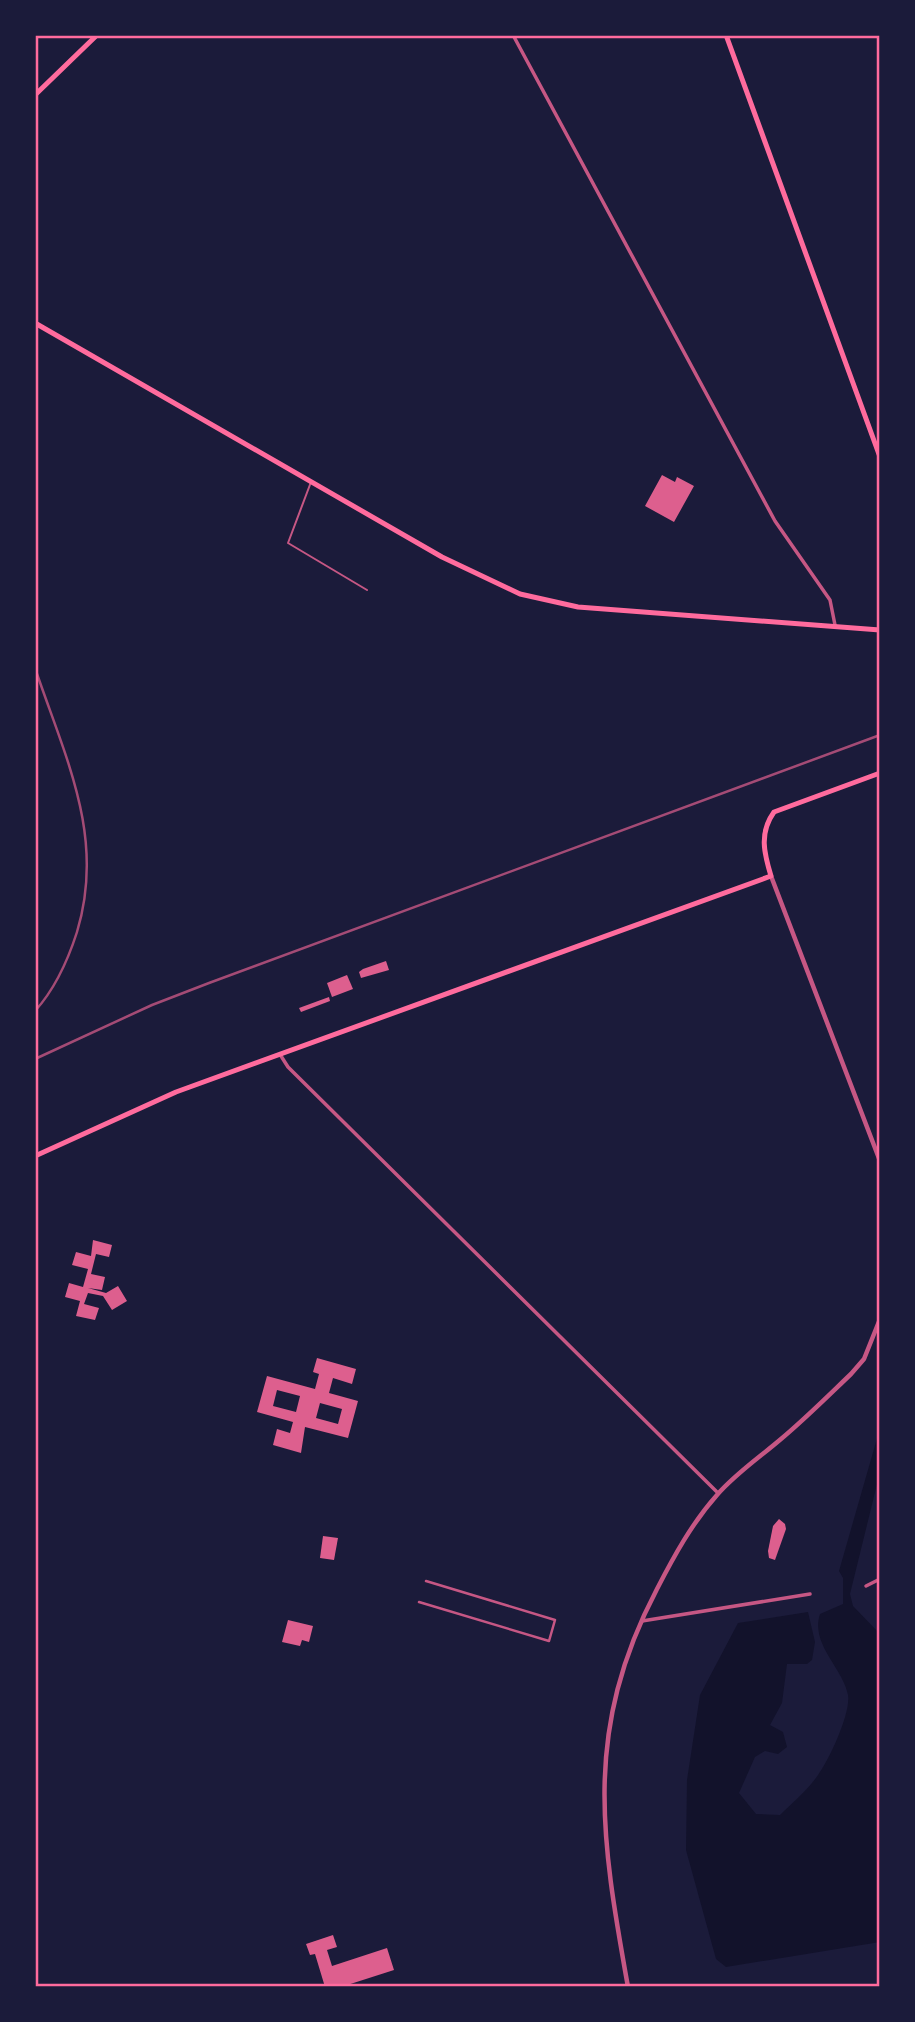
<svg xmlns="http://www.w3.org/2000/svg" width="915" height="2022" font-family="Roboto,sans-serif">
<rect width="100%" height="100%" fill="#1b1b3a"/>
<path fill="#12122b" d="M880,1428V1472L850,1594L853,1606L880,1634V1942L726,1967L716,1959L686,1850L687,1780L700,1695L738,1623L808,1612L815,1642L812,1660L807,1664H787L782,1703L770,1725L783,1732L787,1747L778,1754L765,1751L755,1757L739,1793L756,1814L780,1815C792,1803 808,1790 818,1775C829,1760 851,1713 848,1695C843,1668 810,1644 820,1614L843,1604V1578L839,1571Z"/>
<g fill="#dd5f8e" fill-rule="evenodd">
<polygon points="662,475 675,482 677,477 694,486 674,522 645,506"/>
<polygon points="386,961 389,970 361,978 359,972 363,969"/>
<polygon points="347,975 353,989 332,997 327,983"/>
<polygon points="329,997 330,1001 301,1012 299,1008"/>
<polygon points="93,1240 112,1245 109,1257 96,1254 91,1274 105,1277 102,1290 88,1288 106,1293 118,1286 127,1301 112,1310 103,1296 88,1293 84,1304 99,1308 95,1320 76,1316 80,1301 65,1297 69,1283 83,1287 88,1269 72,1265 76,1252 91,1256"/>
<path d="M317,1358L356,1369L352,1384L333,1378L329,1393L358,1401L348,1438L305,1427L301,1453L273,1445L277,1429L290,1433L293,1422L257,1412L267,1376L315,1389L319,1374L313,1372ZM277,1390L300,1396L296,1412L273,1406ZM320,1403L342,1409L338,1424L316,1418Z"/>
<polygon points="779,1519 785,1524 786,1529 775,1560 769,1558 768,1551 773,1526"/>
<polygon points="323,1536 338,1538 334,1560 320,1558"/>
<polygon points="288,1620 313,1626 309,1642 302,1640 300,1646 282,1642"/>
<polygon points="333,1935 337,1947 327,1950 332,1966 387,1948 394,1970 341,1987 325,1987 315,1954 310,1955 306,1944"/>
</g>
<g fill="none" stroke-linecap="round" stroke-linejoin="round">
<polyline stroke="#c65784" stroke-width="2" points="311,482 288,543 367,590"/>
<polyline stroke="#c65784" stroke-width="2.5" points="419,1602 549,1641 555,1620 426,1581"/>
<g stroke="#c65784" stroke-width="3.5">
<polyline points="513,35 775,521 830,600 835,625"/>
<polyline points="281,1056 288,1067 718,1493"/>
<polyline points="866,1586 880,1579"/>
<polyline points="642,1621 810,1594"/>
</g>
<g stroke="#c65784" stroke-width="4.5">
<polyline points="771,876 880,1161"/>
<path d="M628,1987C601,1837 583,1730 657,1589C674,1556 692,1523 717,1495C735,1474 760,1457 781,1439C805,1419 828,1396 851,1374L864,1359L880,1319"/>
</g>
<g stroke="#ff6b9d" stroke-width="5">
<polyline points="726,35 880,457"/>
<polyline points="35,95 97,35"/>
<polyline points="35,323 442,557 520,594 578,607 880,630"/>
<path d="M35,1156L176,1092L771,876C764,853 759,833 774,812L880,773"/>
</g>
<g stroke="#a44b75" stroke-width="2.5">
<path d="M35,668C65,757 106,837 77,932C68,960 55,989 35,1011"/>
<polyline points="35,1059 152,1005 209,983 880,735"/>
</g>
</g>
<rect width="915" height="2022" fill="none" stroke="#1b1b3a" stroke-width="74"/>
<rect x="37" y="37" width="841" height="1948" fill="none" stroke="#ff6b9d" stroke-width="2.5"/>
</svg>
